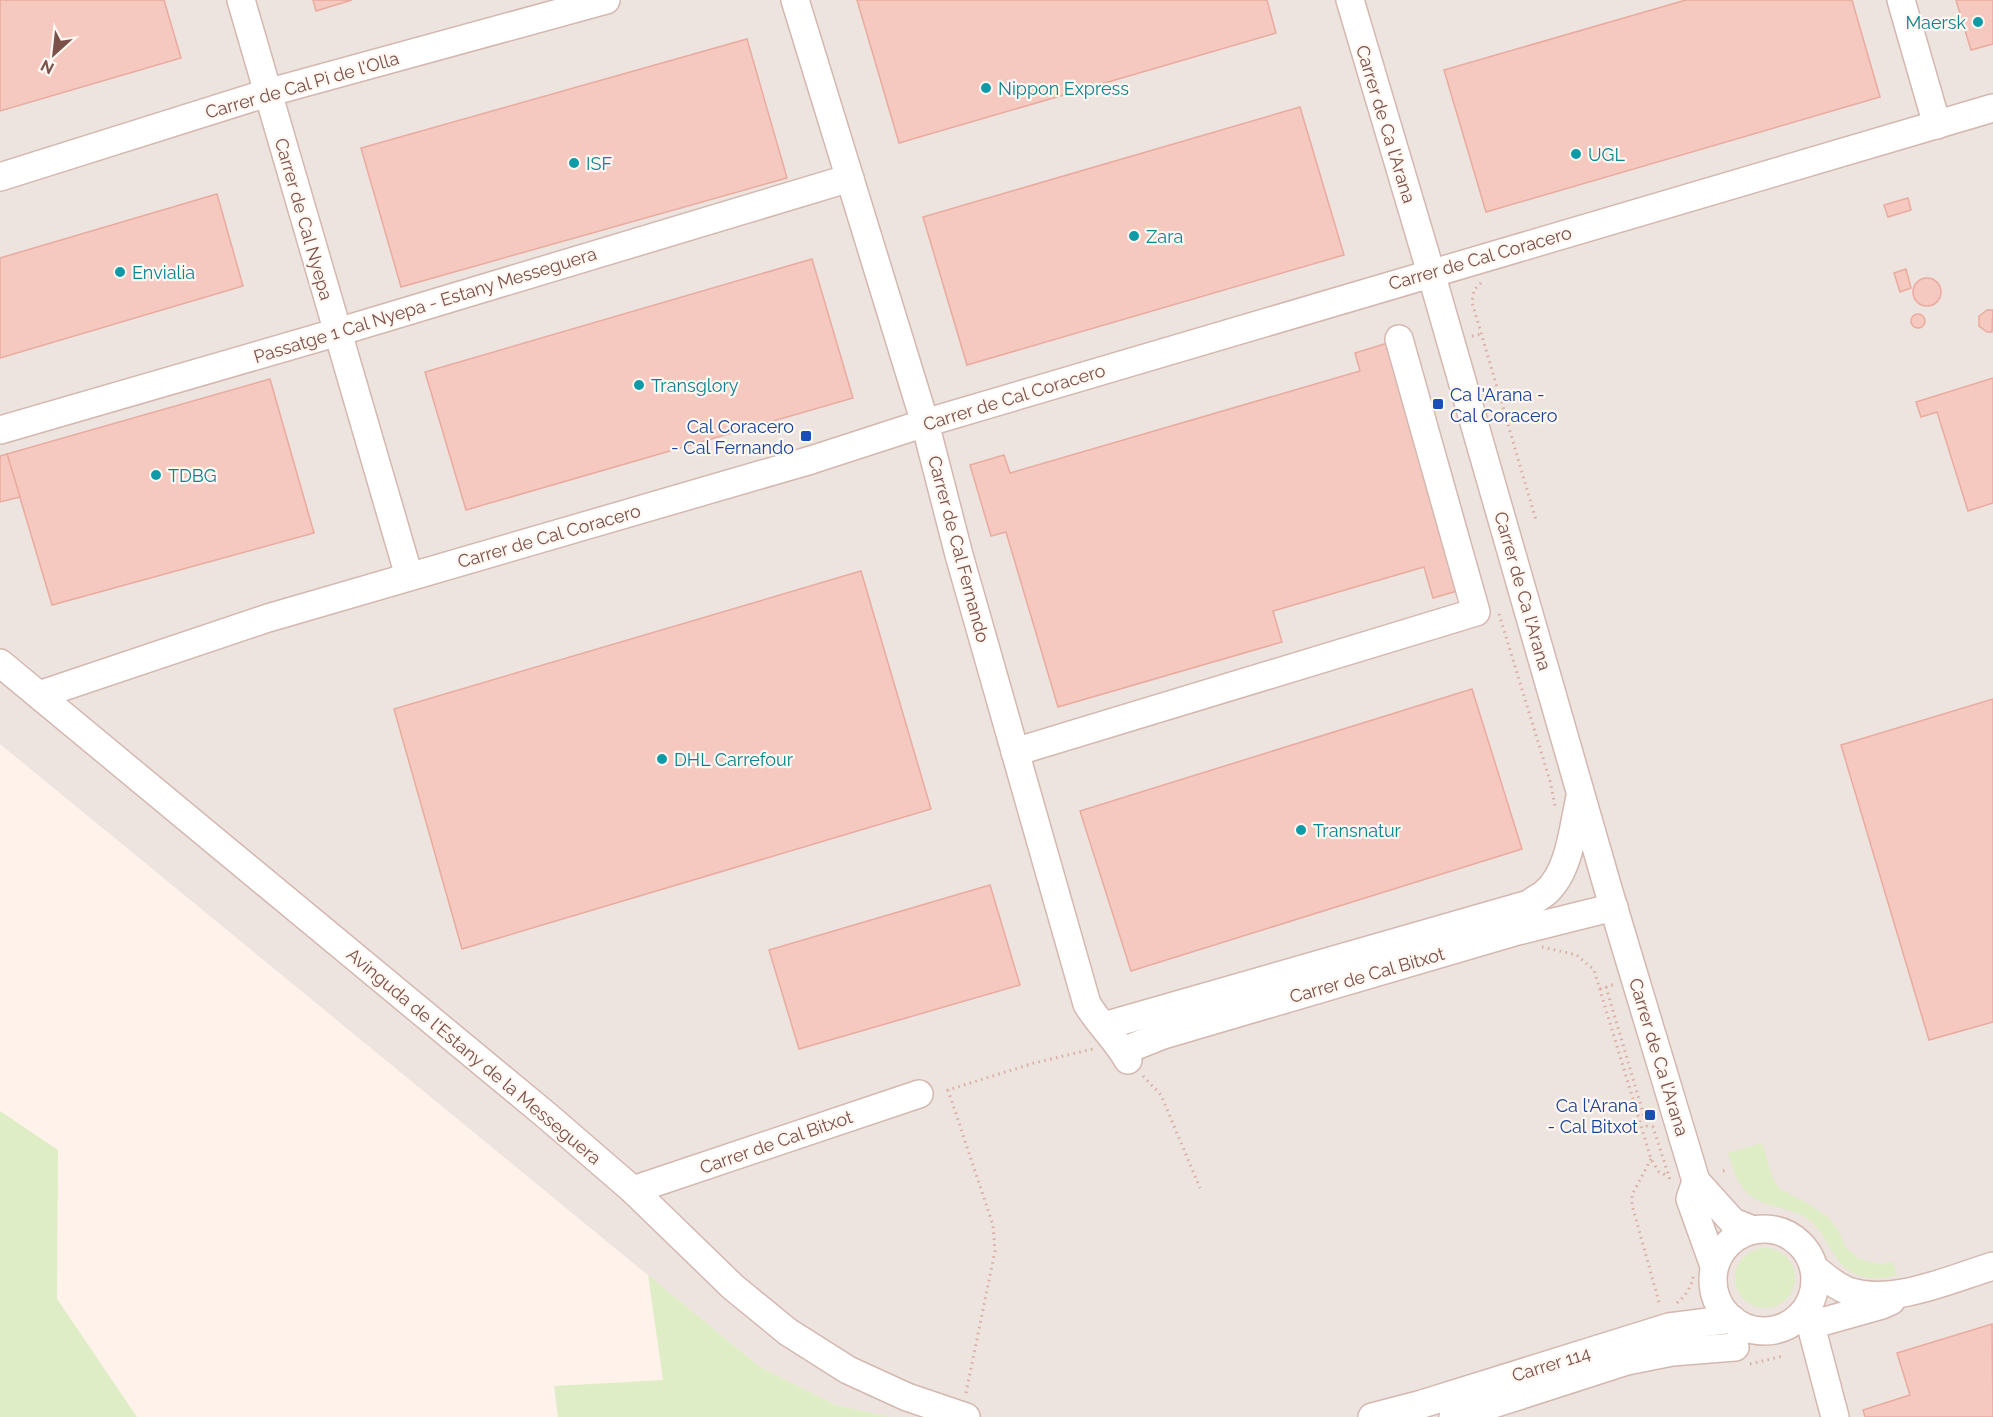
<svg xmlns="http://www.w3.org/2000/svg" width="1993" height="1417" font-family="Raleway,sans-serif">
<rect width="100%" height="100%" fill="#fef2ea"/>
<polygon fill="#ede3df" points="0,0 1993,0 1993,1417 890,1417 836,1405 760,1367 0,744"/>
<g fill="#deedc6">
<polygon points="0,1111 58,1150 57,1299 137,1417 0,1417"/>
<path d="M1762,1143L1773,1179L1780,1189L1809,1204L1828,1217L1839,1232L1846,1248L1857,1257L1866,1261L1880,1264L1893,1262L1897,1275C1874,1283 1849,1278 1835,1256C1827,1243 1821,1229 1808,1219C1799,1213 1788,1210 1777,1207C1743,1198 1738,1185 1728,1153Z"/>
<circle cx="1765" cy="1278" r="30"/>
<polygon points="648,1275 760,1367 836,1405 890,1417 558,1417 554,1386 663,1380"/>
</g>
<g fill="#f5c9bf" stroke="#e9ab9f" stroke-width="1.5">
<polygon points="0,0 164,0 181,58 0,111"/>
<polygon points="313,0 352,0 316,11"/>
<polygon points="857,0 1267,0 1276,33 899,143"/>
<polygon points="1686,0 1852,0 1880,97 1486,212 1444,70"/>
<polygon points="1956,0 1993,0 1993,44 1971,50"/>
<polygon points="747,39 787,178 401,287 361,148"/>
<polygon points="1300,107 1344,255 967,365 923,217"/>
<polygon points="217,194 243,286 0,358 0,258"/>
<polygon points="1908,198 1911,210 1888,217 1884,205"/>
<polygon points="812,259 853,398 466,510 425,372"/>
<polygon points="1906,269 1911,288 1900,292 1894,273"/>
<circle cx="1927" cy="292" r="14"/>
<polygon points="1987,310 1993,310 1992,332 1987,332 1979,326 1979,316"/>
<circle cx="1918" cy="321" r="7"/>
<polygon points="1391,342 1464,589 1433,598 1424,567 1273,611 1282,642 1058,707 1006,532 991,536 970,465 1004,455 1010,473 1360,371 1355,353"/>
<polygon points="1993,378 1993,503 1968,511 1937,412 1921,417 1916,402"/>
<polygon points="270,379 314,533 52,605 7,454"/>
<polygon points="7,454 20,497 0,502 0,456"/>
<polygon points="861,571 931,809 462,949 394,709"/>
<polygon points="1472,689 1522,849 1131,971 1080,811"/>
<polygon points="1993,699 1993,1022 1929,1040 1841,745"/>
<polygon points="990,885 1020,985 799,1049 769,950"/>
<polygon points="1992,1324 1993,1417 1865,1417 1863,1410 1910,1395 1897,1353"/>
</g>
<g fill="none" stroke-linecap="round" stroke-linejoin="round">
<defs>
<g id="minor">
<polyline points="241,0 409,576"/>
<path d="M795,0L925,423L959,555L1087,1004C1099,1024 1116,1039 1128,1060"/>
<polyline points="1350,0 1431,273 1609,892 1696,1181 1733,1222 1753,1230"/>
<polyline points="1901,0 1937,125"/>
<polyline points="0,177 267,93 606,0"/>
<polyline points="0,430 338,332 850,178"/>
<polyline points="0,663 546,1115 633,1190 733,1287 788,1332 848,1370 907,1397 966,1417"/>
<polyline points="39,695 268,618 811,460 925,423 1993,108"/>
<polyline points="1015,752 1476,612 1399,339"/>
<path d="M1104,1026L1529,904C1534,900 1540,897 1545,893C1570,872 1573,827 1580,797"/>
<polyline points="1123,1051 1163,1035 1514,932 1614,907"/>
<polyline points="1696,1181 1690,1199 1714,1266"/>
<polyline points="633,1190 919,1094"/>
<circle cx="1764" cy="1280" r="51"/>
<path d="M1814,1268C1824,1276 1835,1286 1848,1291C1892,1306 1951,1279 1993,1266"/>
<polyline points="1797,1319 1818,1323 1882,1305 1891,1301"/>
<polyline points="1810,1322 1835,1417"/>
<polyline points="1372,1417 1422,1404 1669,1327 1732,1319"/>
<polyline points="1453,1417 1627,1361 1672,1352 1735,1347"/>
</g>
</defs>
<use href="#minor" stroke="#d4b8b0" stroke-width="30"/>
<g stroke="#dbaca1" stroke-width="3" stroke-dasharray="1.5 4.5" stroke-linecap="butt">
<polyline points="1481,283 1474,290 1472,302 1536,520"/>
<polyline points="1472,336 1482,334"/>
<polyline points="1499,614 1550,781 1555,806"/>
<polyline points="1542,947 1577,955 1594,970 1651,1159 1659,1172 1668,1176"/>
<polyline points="1606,987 1647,1126 1653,1127 1671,1183"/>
<polyline points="1600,989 1615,984"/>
<polyline points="1143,1076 1161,1095 1200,1188"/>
<polyline points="1651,1159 1632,1195 1632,1205 1660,1306"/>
<polyline points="1723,1171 1727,1170"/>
<path d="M1677,1303C1687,1294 1691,1287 1694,1274"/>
<polyline points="1750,1364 1783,1356"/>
<polyline points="966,1393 995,1251 993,1225 948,1090 1034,1063 1093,1049"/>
</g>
<use href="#minor" stroke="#fff" stroke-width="27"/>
</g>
<g fill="#0f9aa8" stroke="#fff7f1" stroke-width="2">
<circle cx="1978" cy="22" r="6"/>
<circle cx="986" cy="88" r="6"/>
<circle cx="1576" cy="154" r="6"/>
<circle cx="574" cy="163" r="6"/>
<circle cx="1134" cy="236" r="6"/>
<circle cx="120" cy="272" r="6"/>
<circle cx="639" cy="385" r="6"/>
<circle cx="156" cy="475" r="6"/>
<circle cx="662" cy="759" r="6"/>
<circle cx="1301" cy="830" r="6"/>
</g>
<g fill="#1a4fb4" stroke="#fff7f1" stroke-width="2">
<rect x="1432" y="398" width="12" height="12" rx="3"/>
<rect x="800" y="430" width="12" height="12" rx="3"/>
<rect x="1644" y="1109" width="12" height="12" rx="3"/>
</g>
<g text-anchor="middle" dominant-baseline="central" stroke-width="4.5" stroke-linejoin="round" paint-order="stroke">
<g font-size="18" fill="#0d838f" stroke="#fff7f1" text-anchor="start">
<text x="1966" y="22" text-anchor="end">Maersk</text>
<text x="998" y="88">Nippon Express</text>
<text x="1588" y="154">UGL</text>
<text x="586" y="163">ISF</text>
<text x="1146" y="236">Zara</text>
<text x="132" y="272">Envialia</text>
<text x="651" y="385">Transglory</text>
<text x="168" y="475">TDBG</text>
<text x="674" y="759">DHL Carrefour</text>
<text x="1313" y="830">Transnatur</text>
</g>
<g font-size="18" fill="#7b514a" stroke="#fff7f1">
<text transform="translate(302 85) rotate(-16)">Carrer de Cal Pi de l'Olla</text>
<text transform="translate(1386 124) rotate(73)">Carrer de Ca l'Arana</text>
<text transform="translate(304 219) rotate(74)">Carrer de Cal Nyepa</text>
<text transform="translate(1480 258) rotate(-16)">Carrer de Cal Coracero</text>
<text transform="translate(425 305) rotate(-17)">Passatge 1 Cal Nyepa - Estany Messeguera</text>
<text transform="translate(1014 397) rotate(-17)">Carrer de Cal Coracero</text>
<text transform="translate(549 536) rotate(-16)">Carrer de Cal Coracero</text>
<text transform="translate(959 549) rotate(75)">Carrer de Cal Fernando</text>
<text transform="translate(1523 591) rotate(74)">Carrer de Ca l'Arana</text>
<text transform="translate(1367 975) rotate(-16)">Carrer de Cal Bitxot</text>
<text transform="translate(474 1056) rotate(40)">Avinguda de l'Estany de la Messeguera</text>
<text transform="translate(1659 1057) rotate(73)">Carrer de Ca l'Arana</text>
<text transform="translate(776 1142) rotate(-19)">Carrer de Cal Bitxot</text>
<text transform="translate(1551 1364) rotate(-17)">Carrer 114</text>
</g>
<g font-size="18" fill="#164399" stroke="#fff7f1" text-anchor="end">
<text x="1450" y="394" text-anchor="start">Ca l'Arana -<tspan x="1450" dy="21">Cal Coracero</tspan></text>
<text x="794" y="426">Cal Coracero<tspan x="794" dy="21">- Cal Fernando</tspan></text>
<text x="1638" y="1105">Ca l'Arana<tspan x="1638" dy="21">- Cal Bitxot</tspan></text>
</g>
</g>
<g transform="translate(54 54) rotate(207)" stroke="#fff7f1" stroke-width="4.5" paint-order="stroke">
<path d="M0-4.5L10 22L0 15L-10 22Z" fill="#7b514a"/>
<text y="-9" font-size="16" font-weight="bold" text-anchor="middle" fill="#7b514a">N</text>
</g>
</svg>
